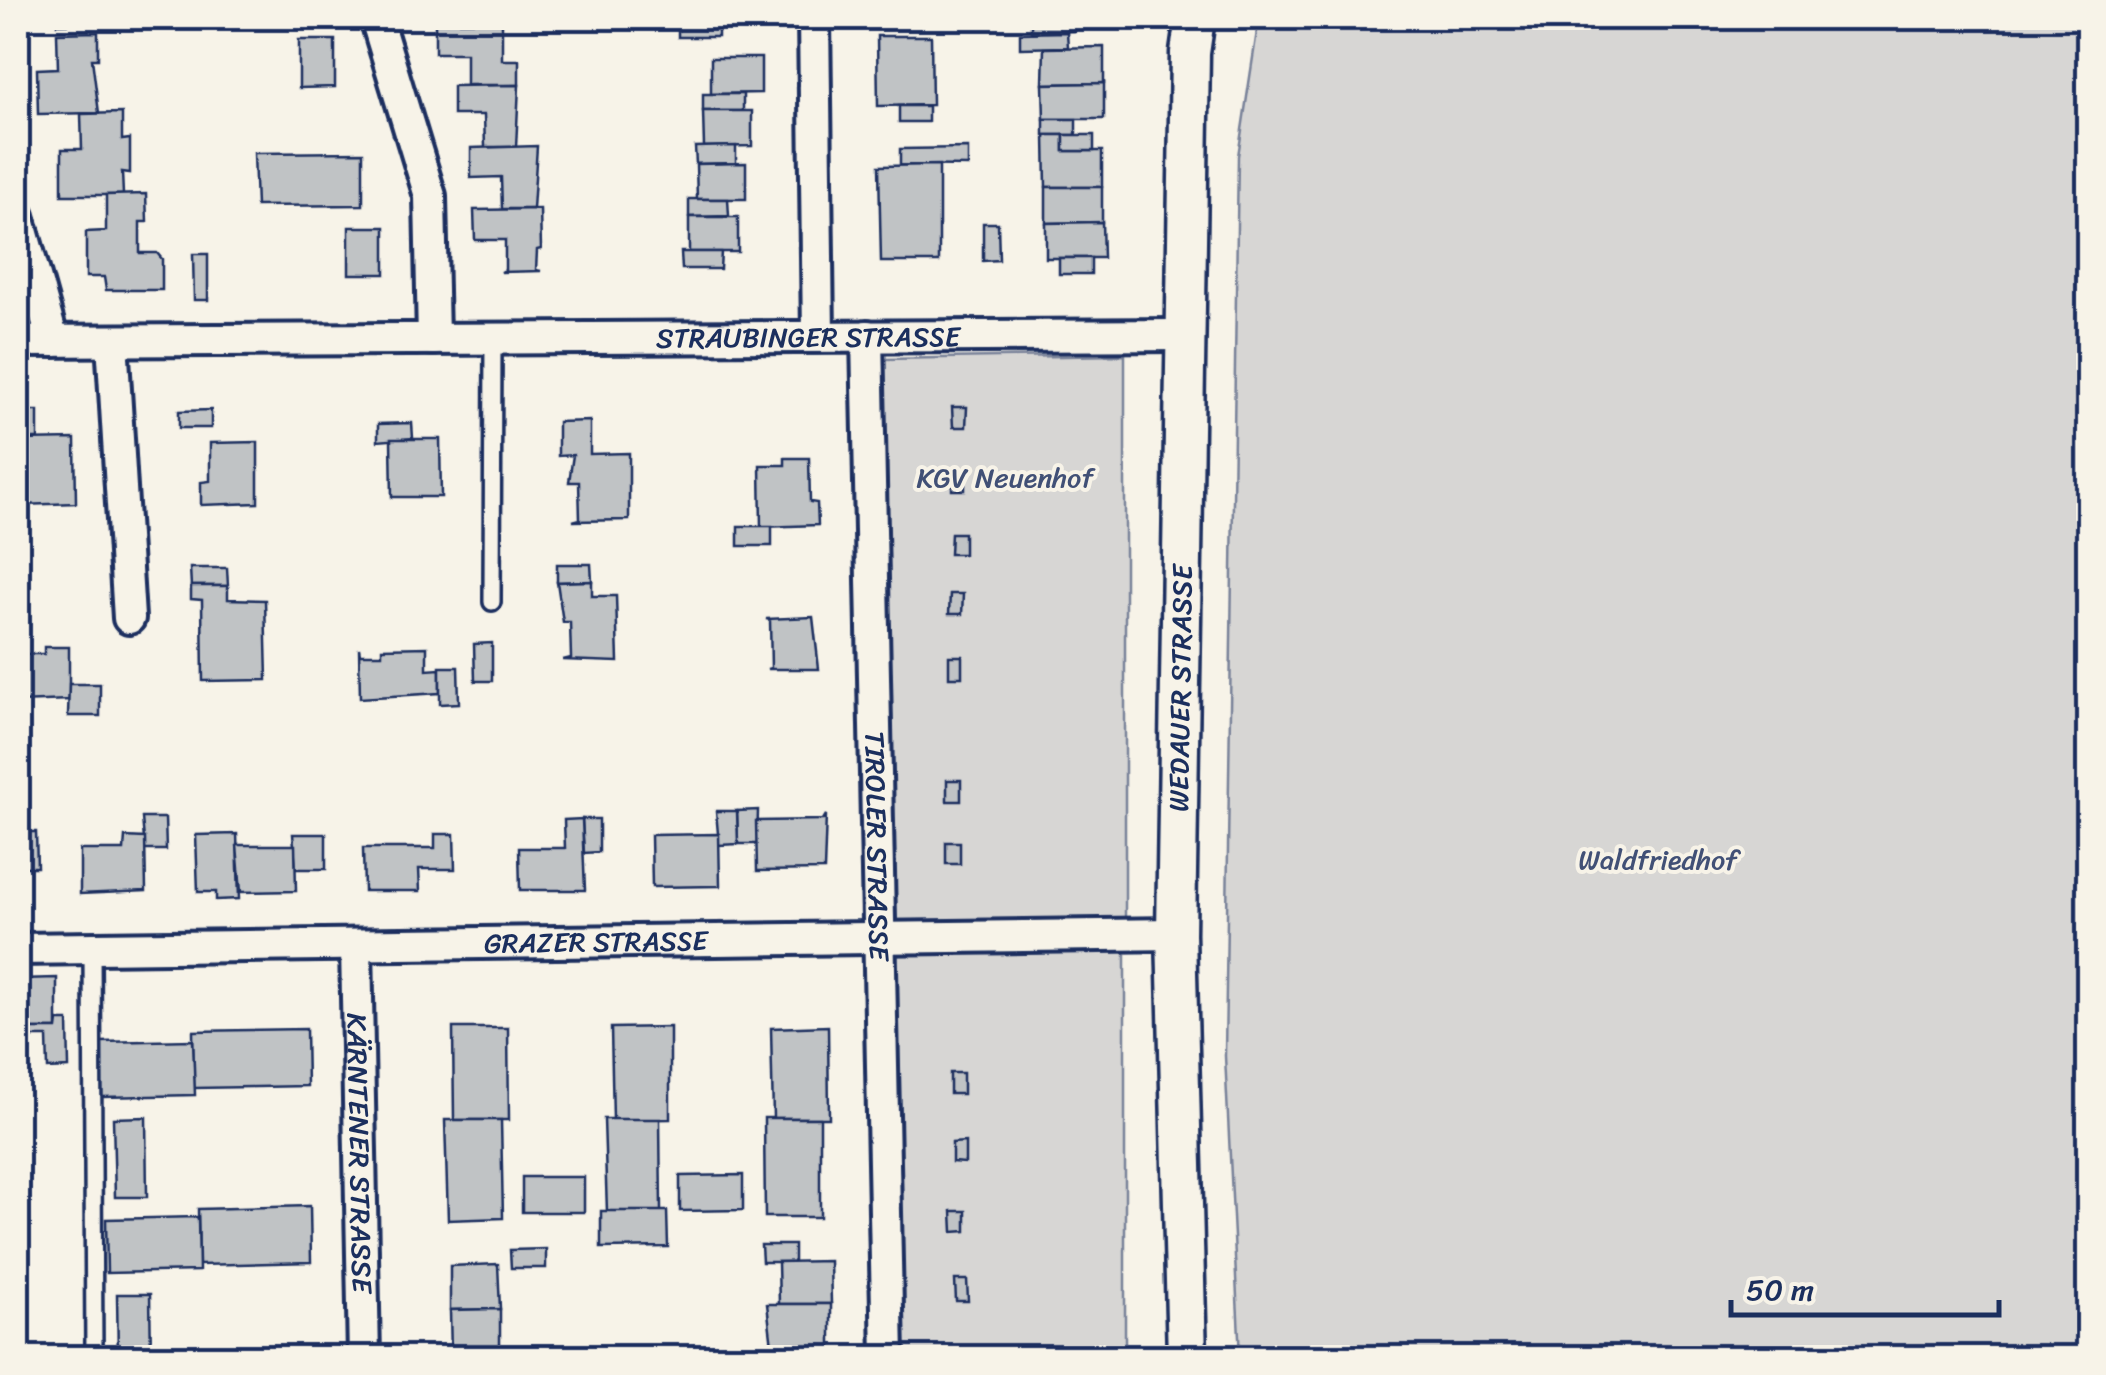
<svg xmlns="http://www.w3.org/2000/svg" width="2106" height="1375" font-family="Sriracha,sans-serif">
<rect width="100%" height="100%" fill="#f7f3e8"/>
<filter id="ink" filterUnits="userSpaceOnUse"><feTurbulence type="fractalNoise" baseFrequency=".01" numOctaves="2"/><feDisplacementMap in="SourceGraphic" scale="20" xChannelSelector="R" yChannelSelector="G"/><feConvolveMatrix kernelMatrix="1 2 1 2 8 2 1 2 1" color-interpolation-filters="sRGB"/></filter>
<g filter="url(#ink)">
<g fill="#d7d6d4" stroke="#798299" stroke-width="2.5">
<polygon points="1259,18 2088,18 2088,1357 1240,1357 1225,1056 1238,156"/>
<polygon points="1125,355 1125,1357 901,1357 883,359"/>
</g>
<g fill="#c0c3c5" stroke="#1b2f5e" stroke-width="2.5">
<polygon points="57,18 132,18 132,23 57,24"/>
<polygon points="1031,18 1074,18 1074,31 1031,32"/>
<rect x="678" y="20" width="40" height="17"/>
<polygon points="502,21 502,60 519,60 519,85 466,85 466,53 435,53 435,22"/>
<polygon points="98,32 98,59 92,59 99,113 38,114 37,69 58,68 57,33"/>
<polygon points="1067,32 1068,47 1020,48 1020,33"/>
<polygon points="877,36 931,36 932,105 878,106"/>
<polygon points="299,40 335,40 335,87 299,88"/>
<polygon points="1104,47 1104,83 1043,84 1044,48"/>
<polygon points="711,58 761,58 761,93 711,94"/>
<polygon points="1104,83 1104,119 1044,119 1043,84"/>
<polygon points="519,85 516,147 485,147 484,115 453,115 453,86"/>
<rect x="703" y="94" width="40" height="17"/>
<rect x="899" y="106" width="29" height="16"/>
<polygon points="703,111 752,111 752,146 704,147"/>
<polygon points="122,113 122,140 130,139 130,173 122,172 123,195 62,195 62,149 82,149 81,114"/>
<rect x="1044" y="119" width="32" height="16"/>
<polygon points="1045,135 1064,135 1064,151 1102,151 1102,187 1046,187"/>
<rect x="1064" y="135" width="30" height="16"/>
<polygon points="537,146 533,209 502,209 501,177 471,178 471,148"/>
<polygon points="736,146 736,163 696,164 695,147"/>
<polygon points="968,148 968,166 900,165 900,149"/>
<polygon points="363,152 363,205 256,206 254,153"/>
<polygon points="746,163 746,199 697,199 696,164"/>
<polygon points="879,166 939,165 939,262 881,262"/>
<polygon points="1046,187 1102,187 1102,222 1046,223"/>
<polygon points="146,194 147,222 140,222 140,253 157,253 162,259 162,290 106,290 104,277 86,277 86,232 106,231 106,195"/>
<polygon points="689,199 728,199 729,216 689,217"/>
<polygon points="540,209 541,249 537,250 536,270 541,271 501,272 505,270 505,240 475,240 474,210"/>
<rect x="689" y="217" width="49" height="35"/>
<polygon points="1102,222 1103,258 1046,258 1046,223"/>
<polygon points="983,223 998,223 999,260 983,261"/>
<rect x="349" y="227" width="36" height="47"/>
<polygon points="681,252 721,252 720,269 682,269"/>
<polygon points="193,254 208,254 208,300 194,300"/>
<rect x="1059" y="258" width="32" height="16"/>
<polygon points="952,407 967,407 966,427 953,427"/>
<polygon points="211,410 211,428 179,428 179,411"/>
<rect x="18" y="411" width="20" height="28"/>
<polygon points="590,421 590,454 629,453 629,520 573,521 580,519 579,482 569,482 573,455 558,456 558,422"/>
<polygon points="412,423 413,438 378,441 378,424"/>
<polygon points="75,439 76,503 22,505 21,440"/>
<polygon points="391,439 440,439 441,497 392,497"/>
<polygon points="258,442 258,503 201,505 201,482 210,481 210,443"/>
<polygon points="785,458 809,458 810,502 817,503 818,525 761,527 760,465 785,465"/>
<rect x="952" y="470" width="13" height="20"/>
<rect x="738" y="526" width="34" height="20"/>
<polygon points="951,533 964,533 964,554 950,554"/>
<polygon points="557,564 591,564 592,581 557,582"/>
<polygon points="190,568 227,568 228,586 191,586"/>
<polygon points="592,581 592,596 616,596 618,662 563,660 571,658 570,622 563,622 557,582"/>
<polygon points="191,586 228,586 228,599 265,600 267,680 203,681 202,600 191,599"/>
<polygon points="950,594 963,594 962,614 949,614"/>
<polygon points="813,617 819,669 767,669 771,668 770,620 766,619"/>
<polygon points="492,643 492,681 475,681 474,644"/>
<polygon points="44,647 69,647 69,700 18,702 18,654 44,654"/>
<polygon points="427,647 427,670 440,669 440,693 360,698 359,648 360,654 382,654 382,648"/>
<rect x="949" y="656" width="13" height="21"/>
<polygon points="440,667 458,667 459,703 440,704"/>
<polygon points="69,684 100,684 100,716 68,716"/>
<rect x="947" y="780" width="14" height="21"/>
<polygon points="758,810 757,844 738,844 737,811"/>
<polygon points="716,811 737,811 738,844 719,845"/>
<polygon points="826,815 824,870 757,871 756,821 823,820"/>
<polygon points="142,818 165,818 166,850 145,850"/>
<polygon points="582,819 599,819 599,852 584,853"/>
<polygon points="582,819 585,890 520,890 519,848 565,848 564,820"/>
<polygon points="18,832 36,832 37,867 18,867"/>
<polygon points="237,834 239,899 216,900 216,892 198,892 196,835"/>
<polygon points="293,834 326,834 326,869 296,869"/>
<polygon points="435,834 454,834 455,869 419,869 420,891 364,891 363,848 435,848"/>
<polygon points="719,834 720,886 652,887 651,835"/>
<polygon points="125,837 145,838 146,891 80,894 80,850 124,850"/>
<rect x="946" y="842" width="14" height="22"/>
<polygon points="237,845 295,845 296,891 241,892"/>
<polygon points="57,978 57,1029 20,1029 19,979"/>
<polygon points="58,1021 68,1021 69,1068 48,1069 47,1037 21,1037 20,1029 57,1029"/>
<polygon points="828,1026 829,1118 773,1118 771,1028"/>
<polygon points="670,1027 670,1119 613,1120 611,1028"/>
<polygon points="453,1028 508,1028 509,1120 454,1120"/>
<polygon points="306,1029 307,1086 194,1088 193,1031"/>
<polygon points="193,1040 195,1095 102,1097 101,1042"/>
<rect x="950" y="1073" width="13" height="21"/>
<polygon points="146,1117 147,1197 115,1197 113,1118"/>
<polygon points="764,1118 820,1118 820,1217 765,1217"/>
<polygon points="604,1119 660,1119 661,1211 607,1212"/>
<polygon points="445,1120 501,1120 503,1218 448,1220"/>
<polygon points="965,1142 965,1163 952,1162 952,1143"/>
<polygon points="743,1175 743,1210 680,1211 680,1176"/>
<rect x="522" y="1177" width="62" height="35"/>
<polygon points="310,1206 311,1262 199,1265 198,1209"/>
<polygon points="601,1211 667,1211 668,1247 601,1248"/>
<polygon points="952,1211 966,1211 966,1231 953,1232"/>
<polygon points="198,1217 199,1271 107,1273 106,1219"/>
<polygon points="761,1245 794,1245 794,1262 762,1262"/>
<polygon points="546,1249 546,1268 511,1268 510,1250"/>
<polygon points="830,1261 831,1304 779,1304 778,1262"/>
<polygon points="498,1264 500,1309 450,1310 450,1266"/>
<polygon points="955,1280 967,1280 968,1301 956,1301"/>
<polygon points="117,1294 150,1294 151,1358 118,1358"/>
<polygon points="767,1304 831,1304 831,1353 773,1354"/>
<polygon points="500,1309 500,1354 451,1355 450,1310"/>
</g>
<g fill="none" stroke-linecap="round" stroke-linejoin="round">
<defs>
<g id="service">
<polyline points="492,602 493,338"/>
<polyline points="92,948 94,1358"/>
</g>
<g id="minor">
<polyline points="376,18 430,196 433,339"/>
<polyline points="814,18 818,336"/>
<polyline points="18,216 53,341"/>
<path id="s1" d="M867,336L888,1358"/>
<path id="s2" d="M18,341L1182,335"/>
<polyline points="112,341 129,618"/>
<path id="s3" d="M356,945L364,1358"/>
<path id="s4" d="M18,949L1176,934"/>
</g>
<g id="tertiary">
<path id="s5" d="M1187,1358L1176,934L1190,53L1195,18"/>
</g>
</defs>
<use href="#service" stroke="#1b2f5e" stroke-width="22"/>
<use href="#minor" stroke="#1b2f5e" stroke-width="38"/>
<use href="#tertiary" stroke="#1b2f5e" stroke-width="45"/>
<use href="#service" stroke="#f7f3e8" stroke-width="15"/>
<use href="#minor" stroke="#f7f3e8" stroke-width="30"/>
<use href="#tertiary" stroke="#f7f3e8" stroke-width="38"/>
</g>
</g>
<g text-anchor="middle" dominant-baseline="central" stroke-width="8" stroke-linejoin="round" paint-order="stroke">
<g font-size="28" fill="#1b2f5e" stroke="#f7f3e8">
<text stroke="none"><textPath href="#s2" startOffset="790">STRAUBINGER STRASSE</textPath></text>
<text stroke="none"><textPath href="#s5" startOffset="670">WEDAUER STRASSE</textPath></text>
<text stroke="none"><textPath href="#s1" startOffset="510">TIROLER STRASSE</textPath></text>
<text stroke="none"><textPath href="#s4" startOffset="578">GRAZER STRASSE</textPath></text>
<text stroke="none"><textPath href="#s3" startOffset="208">KÄRNTENER STRASSE</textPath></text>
</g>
<g font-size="28" fill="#415076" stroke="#f7f3e8">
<text x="1005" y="477">KGV Neuenhof</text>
<text x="1658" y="859">Waldfriedhof</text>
</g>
</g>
<rect width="2106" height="1375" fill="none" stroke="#f7f3e8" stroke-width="60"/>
<rect x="30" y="30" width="2046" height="1315" fill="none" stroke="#1b2f5e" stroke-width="4" filter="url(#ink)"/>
<path d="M1731 1300v15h268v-15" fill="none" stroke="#1b2f5e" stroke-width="5"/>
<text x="1746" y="1300" font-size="30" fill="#1b2f5e" stroke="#f7f3e8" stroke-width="8" paint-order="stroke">50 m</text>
</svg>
